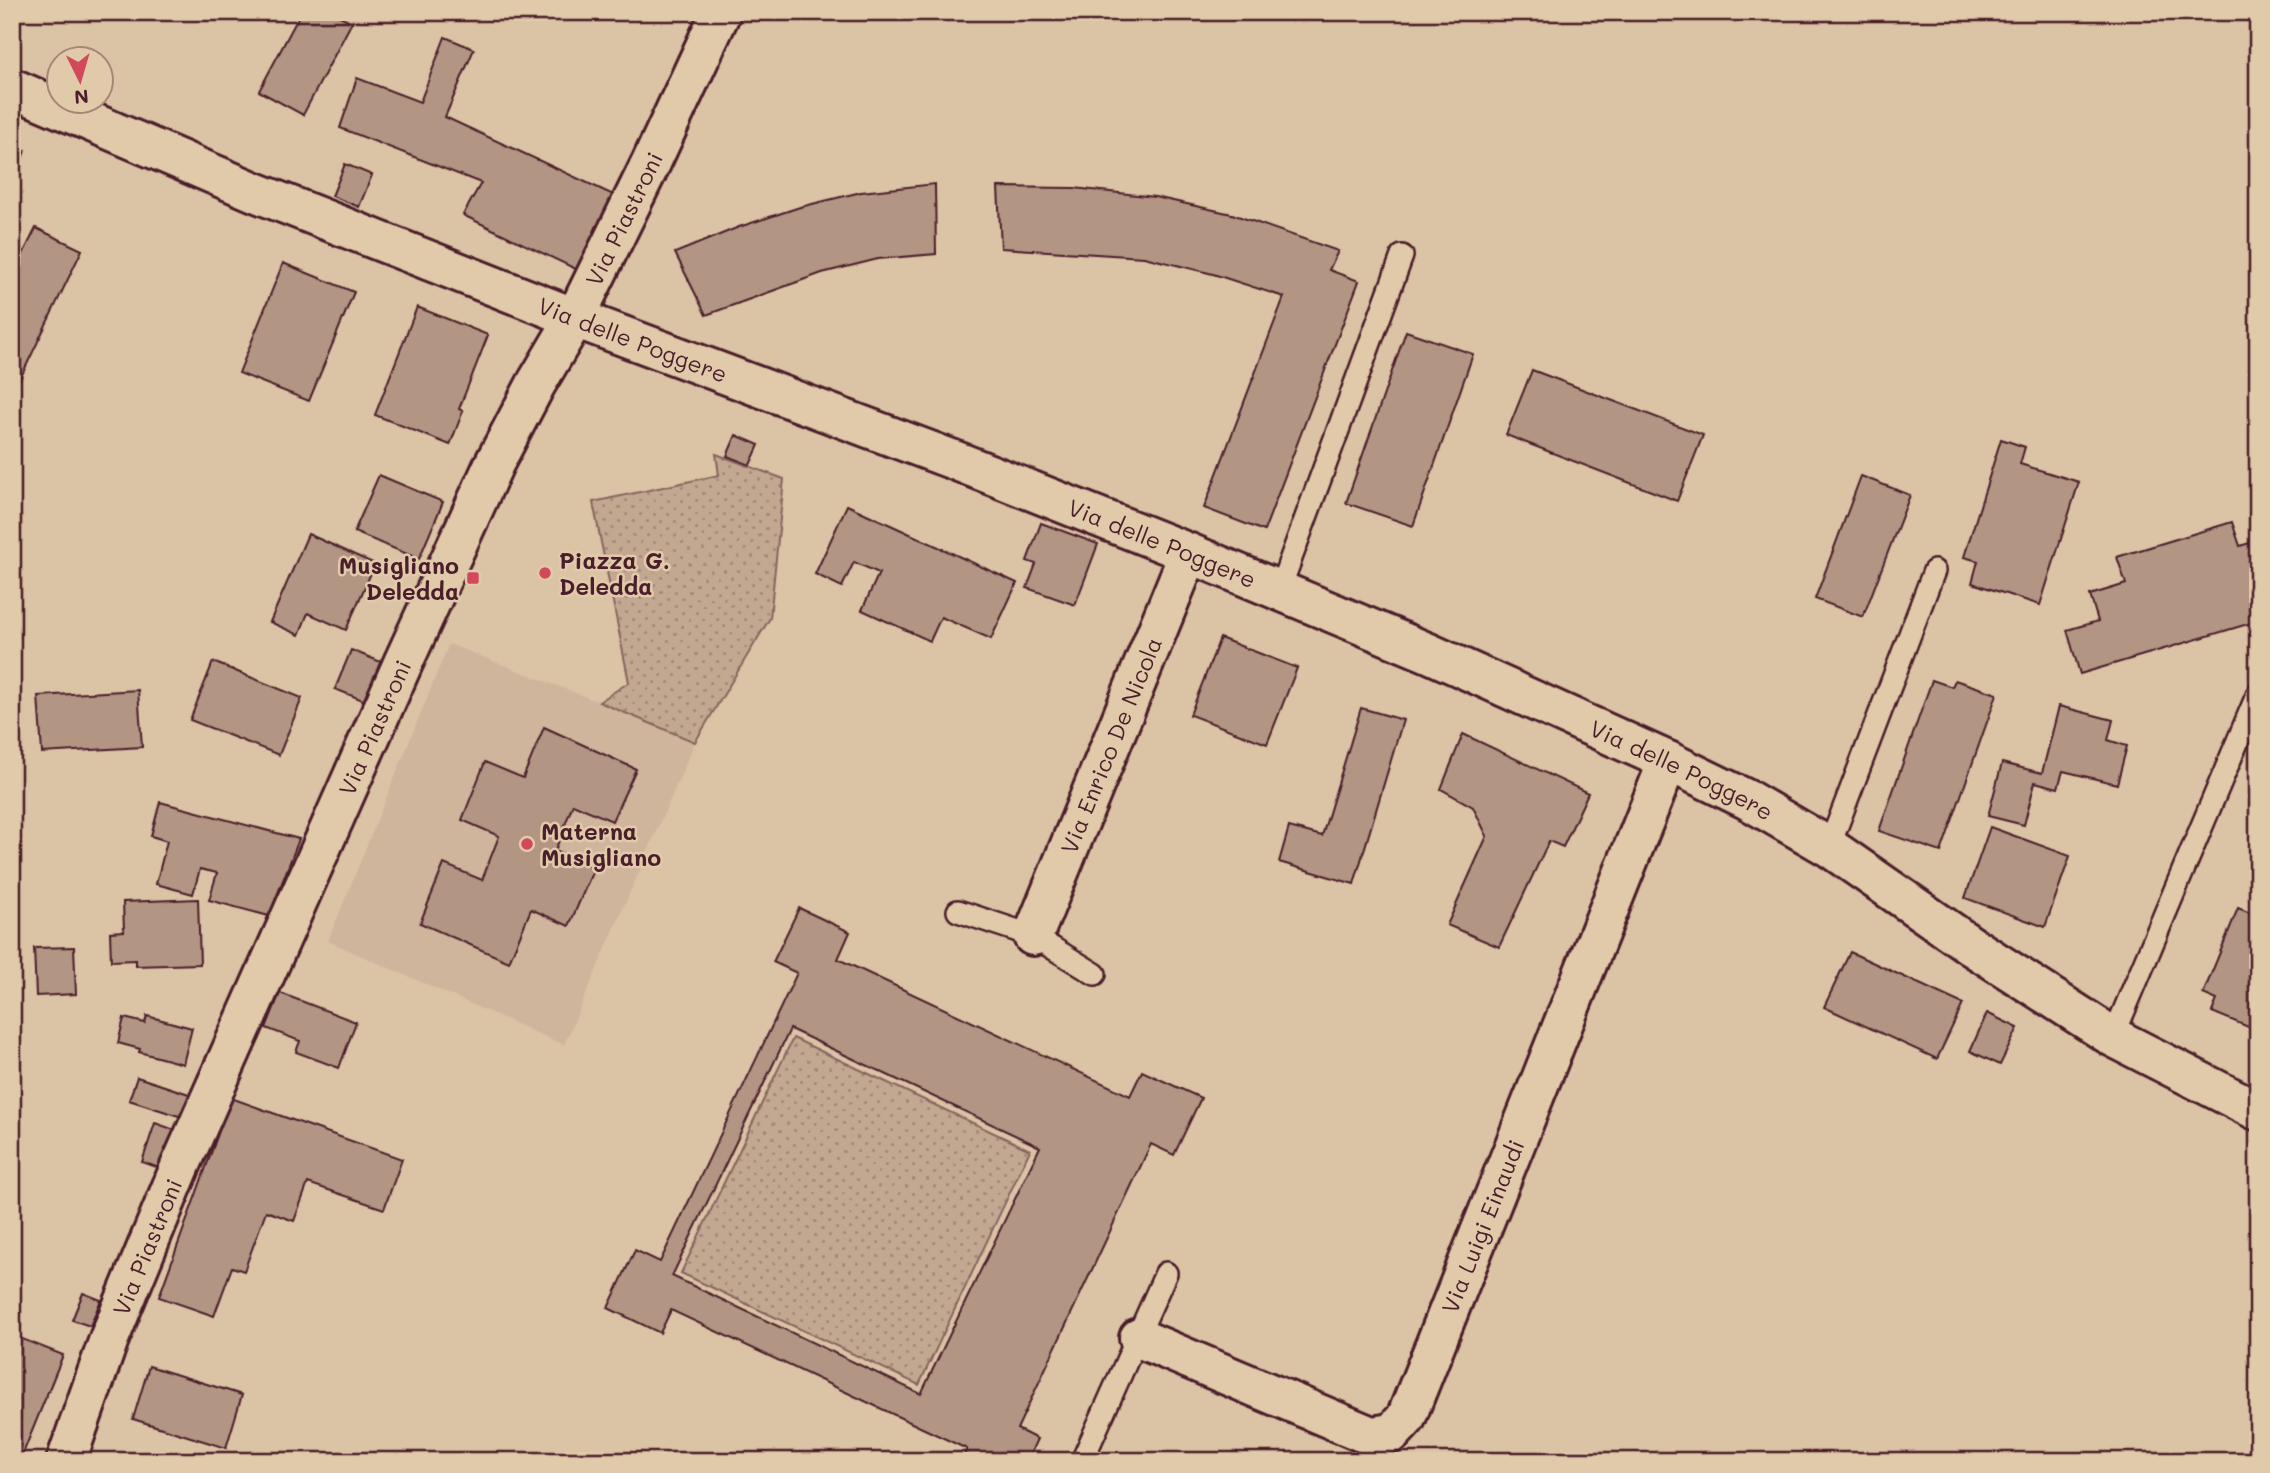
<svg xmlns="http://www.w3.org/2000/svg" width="2270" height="1473" font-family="Mali,sans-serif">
<defs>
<pattern id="grass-dots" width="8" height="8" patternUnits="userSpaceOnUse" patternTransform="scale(1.75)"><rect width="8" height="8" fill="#c3a891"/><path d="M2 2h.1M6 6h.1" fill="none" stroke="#a08877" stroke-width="1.8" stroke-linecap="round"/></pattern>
</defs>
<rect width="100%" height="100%" fill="#dbc3a5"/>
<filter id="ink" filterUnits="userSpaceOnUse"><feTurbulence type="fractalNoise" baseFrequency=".0143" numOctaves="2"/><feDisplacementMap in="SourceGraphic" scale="14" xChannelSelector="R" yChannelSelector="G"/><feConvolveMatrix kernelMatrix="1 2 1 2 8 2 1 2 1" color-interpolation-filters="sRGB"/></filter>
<g filter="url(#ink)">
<polygon fill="#cfb59b" points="449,644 599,702 695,742 564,1045 328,941"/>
<g fill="url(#grass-dots)" stroke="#86645e" stroke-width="2">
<polygon points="716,454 784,479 770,618 695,742 599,702 629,682 593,502 719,475"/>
<polygon points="793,1038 1030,1150 919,1385 681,1273"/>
</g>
<g fill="#b29583" stroke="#4a1f2b" stroke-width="2" fill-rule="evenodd">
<polygon points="301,12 332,12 352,22 303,115 259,91"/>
<polygon points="445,37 474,49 445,117 620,198 584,273 463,215 481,183 340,128 357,78 420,102"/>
<polygon points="12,146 25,151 12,181"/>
<polygon points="345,164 372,175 359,207 332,196"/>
<polygon points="935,184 936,254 878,259 822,273 706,315 675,253 739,227 800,207 861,192"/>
<polygon points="998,187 1074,188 1155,197 1232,214 1338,251 1329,270 1359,281 1264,531 1204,508 1284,297 1213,274 1144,257 1001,248"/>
<polygon points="36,228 82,250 18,383 12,380 12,276"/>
<polygon points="283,263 354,292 309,401 239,373"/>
<polygon points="417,307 488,335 459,409 463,411 450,445 375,415"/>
<polygon points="1406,331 1473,354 1413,526 1346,503"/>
<polygon points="1532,370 1703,435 1677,501 1506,435"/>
<polygon points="736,435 759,445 750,465 727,456"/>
<polygon points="2001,439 2025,447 2020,464 2079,482 2040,605 1972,583 1978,561 1964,557"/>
<polygon points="379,475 443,502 419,559 354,532"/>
<polygon points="1861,476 1910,495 1863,617 1815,599"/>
<polygon points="847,505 1017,583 991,639 941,617 930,641 862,610 879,573 854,562 842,587 815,574"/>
<polygon points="2232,522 2240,546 2256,541 2258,546 2258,621 2080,674 2067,630 2098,621 2090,595 2126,584 2117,557"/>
<polygon points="1041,523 1098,544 1075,605 1027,588 1036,564 1027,561"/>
<polygon points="308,534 375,564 346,630 308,613 299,635 270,622"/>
<polygon points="1220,638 1297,668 1267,744 1190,715"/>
<polygon points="351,650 386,664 370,703 335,689"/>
<polygon points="213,662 302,698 279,755 190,720"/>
<polygon points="1932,680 1952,687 1955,680 1997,694 1941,852 1879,831"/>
<polygon points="138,690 142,747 42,753 38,696"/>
<polygon points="2059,706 2113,720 2108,740 2127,746 2117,784 2063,771 2058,788 2035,782 2024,825 1988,816 2002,763 2042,773"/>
<polygon points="1361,708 1403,720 1354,884 1279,862 1289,827 1322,836"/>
<polygon points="544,727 636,769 612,821 573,804 555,851 594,868 569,926 531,909 509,962 420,923 444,864 482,880 499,836 462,820 485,762 523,778"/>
<polygon points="1463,734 1588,793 1563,847 1549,841 1499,947 1447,925 1487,836 1473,807 1441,789"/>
<polygon points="160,802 299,839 269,916 209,900 217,873 200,869 193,894 156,884 167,841 151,836"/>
<polygon points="1990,827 2070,856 2045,927 1965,898"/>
<polygon points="198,899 200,964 136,966 136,960 111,961 110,932 124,931 123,902"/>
<path d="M799,908L850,932L838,959L1130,1096L1142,1071L1201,1098L1174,1155L1151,1144L1017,1429L1037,1439L1027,1461H961L967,1449L671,1310L660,1333L608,1308L635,1250L660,1262L797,973L773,962ZM790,1029L1040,1147L921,1394L672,1276Z"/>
<polygon points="2238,908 2258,916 2258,1031 2212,1012 2217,1000 2203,994"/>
<polygon points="74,947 76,994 36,996 34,948"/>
<polygon points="1850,952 1963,1004 1937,1059 1824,1007"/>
<polygon points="280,993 356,1022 339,1068 296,1052 300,1041 266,1028"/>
<polygon points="1987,1013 2018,1028 2000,1065 1970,1051"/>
<polygon points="147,1016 192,1028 183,1064 139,1052 140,1049 118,1043 124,1018 145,1023"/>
<polygon points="137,1077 195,1096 188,1119 129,1100"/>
<polygon points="231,1098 402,1159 384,1209 308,1183 294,1221 266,1211 244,1271 232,1267 214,1316 159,1297"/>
<polygon points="155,1123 181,1132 168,1171 142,1162"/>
<polygon points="83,1293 101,1300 90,1326 72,1320"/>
<polygon points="12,1335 63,1355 22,1456 12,1452"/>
<polygon points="149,1366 242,1395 226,1448 133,1419"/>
</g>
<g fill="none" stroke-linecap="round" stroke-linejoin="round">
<defs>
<g id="service">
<polyline points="1279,591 1402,256"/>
<polyline points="1829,847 1934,571"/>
<polyline points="958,911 1033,936 1095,974"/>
<polyline points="2113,1037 2258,693"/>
<polyline points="1082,1461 1166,1273"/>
</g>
<g id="minor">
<path id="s1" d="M12,88L255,192L575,318L954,460L1189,553L1429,653L1668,761L1748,800L1829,847L1973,947L2113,1037L2258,1111"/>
<path id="s2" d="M1033,936L1189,553"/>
<path id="s3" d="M1139,1338L1371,1436L1392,1433L1406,1418L1668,761"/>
<path id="s4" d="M66,1461L109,1339L180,1167L403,663L494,464L536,384L575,318L651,163L721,12"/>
</g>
</defs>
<use href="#service" stroke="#4a1f2b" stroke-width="26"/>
<use href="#minor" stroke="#4a1f2b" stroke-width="44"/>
<use href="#service" stroke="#e1caaa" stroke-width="21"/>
<use href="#minor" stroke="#e1caaa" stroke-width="38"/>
</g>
</g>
<g fill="#d1495b" stroke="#e1caaa" stroke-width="2.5">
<circle cx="545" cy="573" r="7"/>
<rect x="466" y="571" width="14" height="14" rx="3.5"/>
<circle cx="527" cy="844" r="7"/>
</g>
<g text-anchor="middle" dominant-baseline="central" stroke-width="5" stroke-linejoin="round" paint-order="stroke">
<g font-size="23" fill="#4a1f2b" stroke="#e1caaa">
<text stroke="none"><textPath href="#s4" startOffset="1363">Via Piastroni</textPath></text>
<text stroke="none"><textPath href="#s1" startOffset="670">Via delle Poggere</textPath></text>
<text stroke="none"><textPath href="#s1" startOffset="1237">Via delle Poggere</textPath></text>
<text stroke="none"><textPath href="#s4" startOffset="796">Via Piastroni</textPath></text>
<text stroke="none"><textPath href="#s2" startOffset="206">Via Enrico De Nicola</textPath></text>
<text stroke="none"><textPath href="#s1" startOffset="1804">Via delle Poggere</textPath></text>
<text stroke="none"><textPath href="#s3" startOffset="500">Via Luigi Einaudi</textPath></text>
<text stroke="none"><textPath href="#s4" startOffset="229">Via Piastroni</textPath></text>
</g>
<g font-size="23" font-weight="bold" fill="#4a1f2b" stroke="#e1caaa" text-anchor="start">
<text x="559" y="560">Piazza G.<tspan x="559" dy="26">Deledda</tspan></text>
<text x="459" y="565" text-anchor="end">Musigliano<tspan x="459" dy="26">Deledda</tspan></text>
<text x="541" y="831">Materna<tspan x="541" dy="26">Musigliano</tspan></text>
</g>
</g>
<rect width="2270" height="1473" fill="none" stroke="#e1caaa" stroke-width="42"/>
<rect x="21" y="21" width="2228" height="1431" fill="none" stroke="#4a1f2b" stroke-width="2.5" filter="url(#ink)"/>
<g transform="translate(80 80) rotate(175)"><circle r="33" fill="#e1caaa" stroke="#a58677" stroke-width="2"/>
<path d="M0-5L12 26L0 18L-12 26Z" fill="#d1495b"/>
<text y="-10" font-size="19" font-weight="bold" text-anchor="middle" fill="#4a1f2b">N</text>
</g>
</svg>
